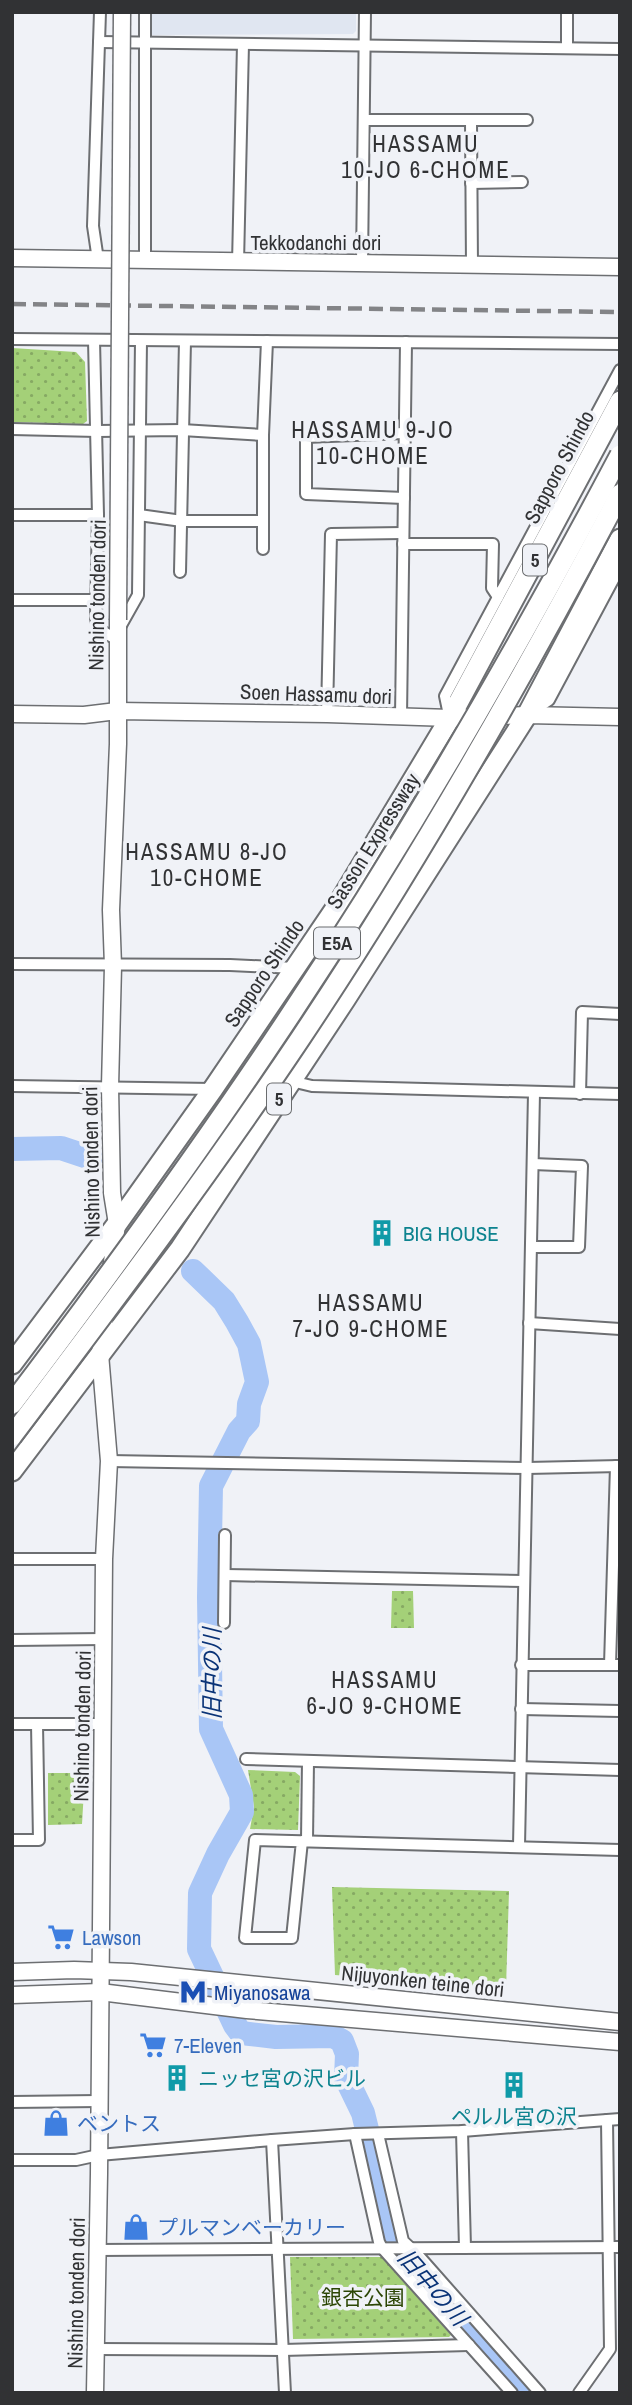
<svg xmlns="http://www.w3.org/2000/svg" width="632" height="2405" font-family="'Archivo Narrow','Noto Sans JP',sans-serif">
<defs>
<pattern id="park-dots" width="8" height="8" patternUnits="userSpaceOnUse" patternTransform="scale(1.75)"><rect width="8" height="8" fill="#a4d078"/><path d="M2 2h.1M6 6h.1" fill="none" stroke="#86a963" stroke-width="1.8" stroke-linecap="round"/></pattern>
</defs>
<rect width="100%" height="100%" fill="#f0f2f7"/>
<polygon fill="#e0e6f1" points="152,12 356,12 356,31 353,34 152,35"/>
<g fill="url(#park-dots)">
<polygon points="12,348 76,352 85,362 87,421 83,424 12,422"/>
<polygon points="392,1591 413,1591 414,1628 391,1628"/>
<polygon points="248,1770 295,1772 300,1776 298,1830 250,1829 254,1807"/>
<polygon points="48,1773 85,1773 82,1824 48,1825"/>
<polygon points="332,1887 509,1891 506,1988 335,1975"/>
<polygon points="290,2257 383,2257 451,2335 449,2337 293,2339"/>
</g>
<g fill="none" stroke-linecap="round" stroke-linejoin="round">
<g stroke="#a9c6f6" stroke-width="24">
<polyline points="12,1149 61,1148 91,1158"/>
<polyline points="193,1271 224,1301 237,1322 249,1344 257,1382 249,1404 248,1421 239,1431 211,1486 209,1597 211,1729 241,1795 242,1812 218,1854 200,1893 199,1949 235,2025 241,2033 276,2037 333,2036 342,2041 347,2054 346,2078 363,2113 382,2191 389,2233 403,2257 526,2393"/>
</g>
<defs>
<g id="street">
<polyline points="145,12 145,260"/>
<polyline points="99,42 620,49"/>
<polyline points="567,48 567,12"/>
<polyline points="364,120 527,120"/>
<polyline points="471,121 472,266"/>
<polyline points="471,183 522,182"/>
<polyline points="98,260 93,226 100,12"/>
<polyline points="238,263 243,44"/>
<polyline points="362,263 365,12"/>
<polyline points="12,339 620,344"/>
<polyline points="94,340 98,515 96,618 98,629 118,640"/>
<polyline points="12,429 97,431 182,430 263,435"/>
<polyline points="404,498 306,494 306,437 404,433"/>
<polyline points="12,515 98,515"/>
<polyline points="139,515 182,521 263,521"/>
<polyline points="403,544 493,544 492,588 498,597"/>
<polyline points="263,549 263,435 267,341"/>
<polyline points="180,572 185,341"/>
<polyline points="12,600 96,600"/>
<polyline points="120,627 138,595 141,341"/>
<polyline points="534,710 549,700 620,567"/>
<polyline points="327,714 331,534 403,533"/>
<polyline points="449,715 445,696 620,370"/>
<polyline points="401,717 406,342"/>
<polyline points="12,964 230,965 295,968"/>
<polyline points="291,1081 312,1086 620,1094"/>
<polyline points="12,1086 213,1089"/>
<polyline points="580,1094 582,1012 620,1014"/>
<polyline points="531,1247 579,1247 582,1166 533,1164"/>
<polyline points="529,1323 620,1329"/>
<polyline points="109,1461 527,1468 620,1466"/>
<polyline points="12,1559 104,1559"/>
<polyline points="225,1575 523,1581"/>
<polyline points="224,1623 225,1535"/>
<polyline points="12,1640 104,1639"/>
<polyline points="521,1665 620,1665"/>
<polyline points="610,1665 616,1466"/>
<polyline points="521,1709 620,1711"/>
<polyline points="12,1724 104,1724"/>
<polyline points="246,1759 620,1770"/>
<polyline points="12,1840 39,1840 37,1724"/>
<polyline points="302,1841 292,1938 245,1938 255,1840 620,1850"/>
<polyline points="307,1841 308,1761"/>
<polyline points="519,1846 534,1093"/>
<polyline points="12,2102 99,2101"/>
<polyline points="462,2131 465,2248"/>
<polyline points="355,2134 379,2242 382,2248 512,2393"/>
<polyline points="378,2134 403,2241 418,2255 540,2393"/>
<polyline points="272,2140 285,2393"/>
<polyline points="12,2160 76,2160 99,2155 272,2140 355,2134 462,2131 620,2119"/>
<polyline points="97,2250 620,2247"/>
<polyline points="96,2349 283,2350 469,2345"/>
<polyline points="579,2393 610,2349 607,2120"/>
</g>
<g id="secondary">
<polyline points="12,258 620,267"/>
<polyline points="12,714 84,715 117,711 327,714 450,718 527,715 620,717"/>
<polyline points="12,1972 74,1970 131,1972 620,2022"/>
<polyline points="12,1995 100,1992 247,2010 620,2042"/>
<polyline points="95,2393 99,2174 104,1559 109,1461 100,1354 117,1224 112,1193 110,1087 113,966 111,910 118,744 118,620"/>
</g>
<g id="highway">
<polyline points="12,1364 117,1224 213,1089 339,903 450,718 620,401"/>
<polyline points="12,1471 180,1249 345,1000 527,715 620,539"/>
</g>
</defs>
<use href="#street" stroke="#6d6f72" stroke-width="14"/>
<use href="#secondary" stroke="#6d6f72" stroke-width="19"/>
<use href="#highway" stroke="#6d6f72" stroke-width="23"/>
<use href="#street" stroke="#fff" stroke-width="10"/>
<use href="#secondary" stroke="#fff" stroke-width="16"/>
<use href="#highway" stroke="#fff" stroke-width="19"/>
<polyline stroke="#838487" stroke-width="4.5" stroke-dasharray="14 7" stroke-linecap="butt" points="12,304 620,312"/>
<defs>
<polyline id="secondary-bridge" points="118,620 122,12"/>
<g id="highway-bridge">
<path d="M12,1404C106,1280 197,1155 283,1026C406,842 517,650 620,455"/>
<path d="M12,1436C111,1305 209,1175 300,1039C417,864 522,680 620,494"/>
</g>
</defs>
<use href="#secondary-bridge" stroke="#6d6f72" stroke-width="19" stroke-linecap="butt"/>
<use href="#highway-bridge" stroke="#6d6f72" stroke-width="23" stroke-linecap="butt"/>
<use href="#secondary-bridge" stroke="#fff" stroke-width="16"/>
<use href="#highway-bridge" stroke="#fff" stroke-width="19"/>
</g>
<defs>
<symbol id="building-bare" viewBox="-9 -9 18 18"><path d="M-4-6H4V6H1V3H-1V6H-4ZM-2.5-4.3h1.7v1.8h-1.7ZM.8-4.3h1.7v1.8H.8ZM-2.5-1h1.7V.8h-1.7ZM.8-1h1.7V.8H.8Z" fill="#0f9aa8" stroke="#f0f2f7" stroke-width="2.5" paint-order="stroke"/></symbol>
<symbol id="supermarket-bare" viewBox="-9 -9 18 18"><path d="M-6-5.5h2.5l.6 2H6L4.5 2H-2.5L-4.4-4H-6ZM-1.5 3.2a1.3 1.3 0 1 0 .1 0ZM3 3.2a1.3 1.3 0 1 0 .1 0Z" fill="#3f7fe0" stroke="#f0f2f7" stroke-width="2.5" paint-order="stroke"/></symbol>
<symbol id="metro-bare" viewBox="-9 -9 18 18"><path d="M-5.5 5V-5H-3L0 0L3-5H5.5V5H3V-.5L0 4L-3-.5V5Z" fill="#1a4fb4" stroke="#f0f2f7" stroke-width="2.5" paint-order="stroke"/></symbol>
<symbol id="shop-bare" viewBox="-9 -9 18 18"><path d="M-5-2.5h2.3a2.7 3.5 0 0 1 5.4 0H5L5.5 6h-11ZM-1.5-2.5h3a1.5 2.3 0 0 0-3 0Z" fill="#3f7fe0" stroke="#f0f2f7" stroke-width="2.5" paint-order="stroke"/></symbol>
</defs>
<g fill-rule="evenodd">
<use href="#building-bare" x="363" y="1214" width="38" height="38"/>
<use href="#supermarket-bare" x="42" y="1918" width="38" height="38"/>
<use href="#metro-bare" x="174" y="1973" width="38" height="38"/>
<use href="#supermarket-bare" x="134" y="2026" width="38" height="38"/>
<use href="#building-bare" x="158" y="2059" width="38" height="38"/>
<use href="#building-bare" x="495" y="2066" width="38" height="38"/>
<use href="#shop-bare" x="37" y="2104" width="38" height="38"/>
<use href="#shop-bare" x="117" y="2208" width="38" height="38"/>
</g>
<g text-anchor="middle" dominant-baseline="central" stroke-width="7" stroke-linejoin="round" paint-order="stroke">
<g fill="#f0f2f7" stroke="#6a6c6e" stroke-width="2">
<rect x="523" y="544.5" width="24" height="31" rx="5"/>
<rect x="314" y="927.5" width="46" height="31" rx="5"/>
<rect x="267" y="1083.5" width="24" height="31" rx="5"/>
</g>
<g font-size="19" font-weight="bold" fill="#313234">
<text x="535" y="560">5</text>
<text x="337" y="943">E5A</text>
<text x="279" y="1099">5</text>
</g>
<g font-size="21" fill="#313234" stroke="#f0f2f7">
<text x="316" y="242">Tekkodanchi dori</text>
<text transform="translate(559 467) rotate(-62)">Sapporo Shindo</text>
<text transform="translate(97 595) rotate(-89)">Nishino tonden dori</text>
<text transform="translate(316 694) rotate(2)">Soen Hassamu dori</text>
<text transform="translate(373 841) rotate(-58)">Sasson Expressway</text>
<text transform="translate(264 973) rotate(-56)">Sapporo Shindo</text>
<text transform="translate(91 1162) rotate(-91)">Nishino tonden dori</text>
<text transform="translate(82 1726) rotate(-89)">Nishino tonden dori</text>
<text transform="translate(423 1981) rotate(6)">Nijuyonken teine dori</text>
<text transform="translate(76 2293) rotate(-89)">Nishino tonden dori</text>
</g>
<g font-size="21" fill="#0d838f" stroke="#f0f2f7" text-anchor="start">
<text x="403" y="1233">BIG HOUSE</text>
<text x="198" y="2078">ニッセ宮の沢ビル</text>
<text x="514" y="2116" text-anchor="middle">ペルル宮の沢</text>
</g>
<g font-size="21" fill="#366cbe" stroke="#f0f2f7" text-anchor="start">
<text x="82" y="1937">Lawson</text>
<text x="174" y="2045">7-Eleven</text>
<text x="77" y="2123">ベントス</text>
<text x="157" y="2227">プルマンベーカリー</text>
</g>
<g font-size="21" fill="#164399" stroke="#f0f2f7" text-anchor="start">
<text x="214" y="1992">Miyanosawa</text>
</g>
<g font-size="21" fill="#2c4605" stroke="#f0f2f7">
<text x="363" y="2297">銀杏公園</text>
</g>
<g font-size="23" letter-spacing="2" fill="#313234" stroke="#f0f2f7">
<text x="426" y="143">HASSAMU<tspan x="426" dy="26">10-JO 6-CHOME</tspan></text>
<text x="373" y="429">HASSAMU 9-JO<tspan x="373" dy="26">10-CHOME</tspan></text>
<text x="207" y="851">HASSAMU 8-JO<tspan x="207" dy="26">10-CHOME</tspan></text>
<text x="371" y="1302">HASSAMU<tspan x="371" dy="26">7-JO 9-CHOME</tspan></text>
<text x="385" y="1679">HASSAMU<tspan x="385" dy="26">6-JO 9-CHOME</tspan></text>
</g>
<g font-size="23" font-style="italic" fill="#0a3377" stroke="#f0f2f7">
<text transform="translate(211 1674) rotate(-90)">旧中の川</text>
<text transform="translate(433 2287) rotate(49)">旧中の川</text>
</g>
</g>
<rect width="632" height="2405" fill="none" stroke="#313234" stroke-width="28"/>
</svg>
